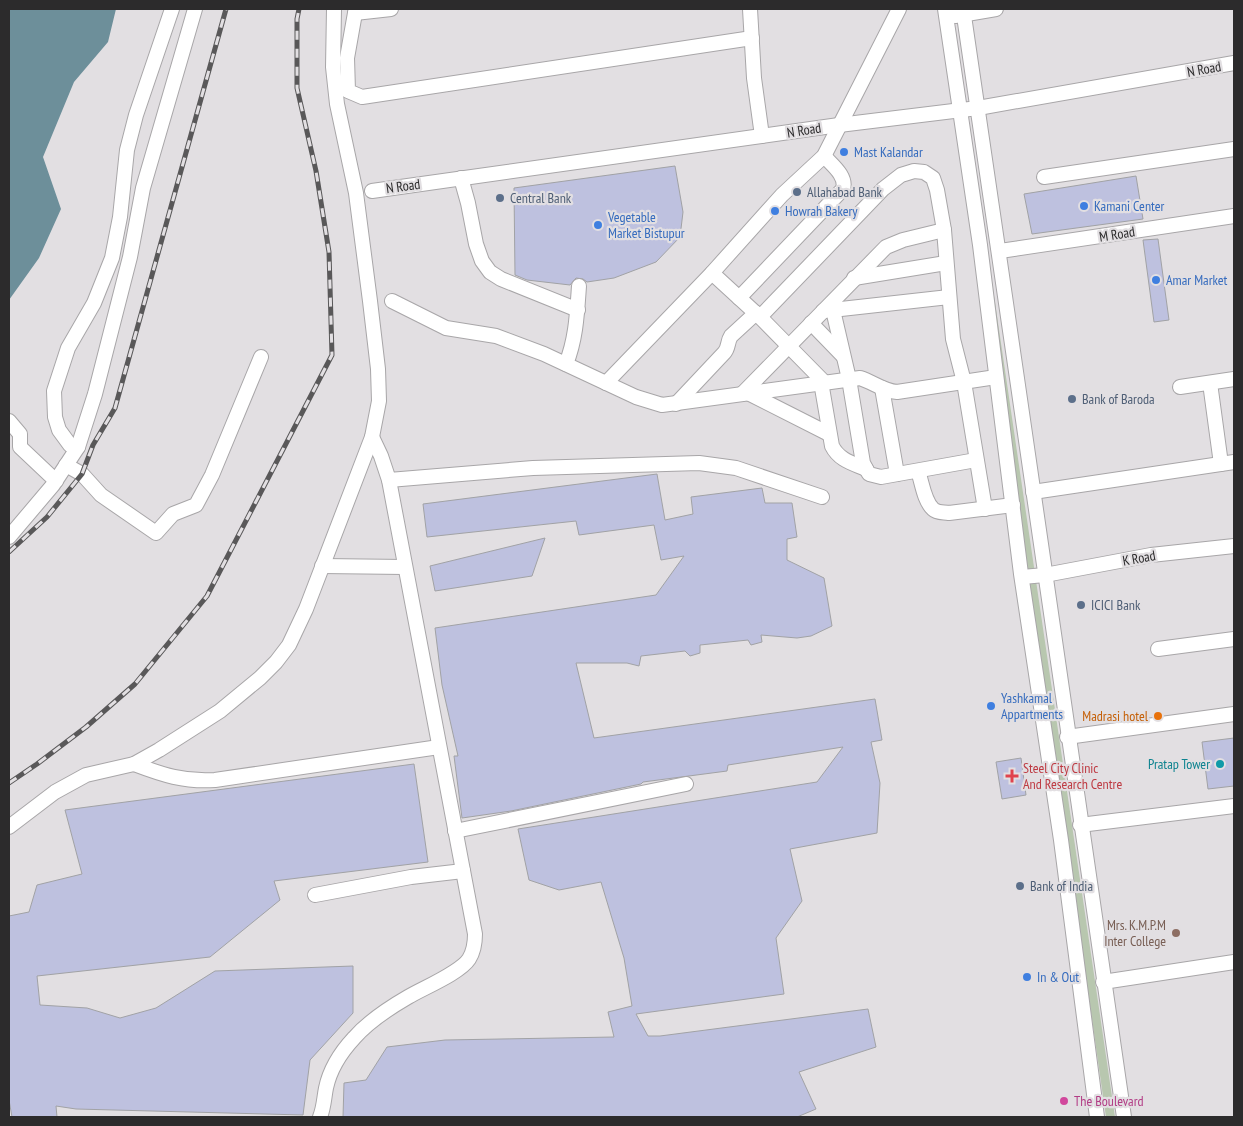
<svg xmlns="http://www.w3.org/2000/svg" width="1243" height="1126" font-family="'PT Sans Narrow',sans-serif">
<rect width="100%" height="100%" fill="#e2dfe2"/>
<polygon fill="#b8c7af" points="963,119 968,119 1115,1117 1106,1117"/>
<polygon fill="#6d8f9a" points="9,9 116,9 108,42 74,82 43,157 61,209 39,258 9,300"/>
<g fill="#bec1df" stroke="#a1a2a5">
<polygon points="675,166 683,212 680,237 656,262 614,278 587,282 583,279 576,278 570,285 527,280 515,275 514,188"/>
<polygon points="1136,176 1143,219 1032,234 1024,194"/>
<polygon points="1158,239 1169,320 1154,322 1143,240"/>
<polygon points="657,474 665,520 693,514 691,497 762,488 765,503 792,503 797,537 787,539 787,560 824,578 832,626 811,636 797,638 761,635 762,642 751,645 748,640 700,645 700,653 690,656 685,651 641,656 639,666 627,663 576,663 594,738 875,699 882,740 871,742 880,783 877,833 790,849 802,901 776,938 784,994 636,1014 648,1036 660,1036 868,1009 876,1047 799,1072 816,1109 797,1117 343,1117 344,1083 366,1080 387,1047 445,1040 614,1037 608,1012 632,1006 624,958 601,882 559,890 529,880 518,829 817,782 843,747 728,765 727,771 643,782 641,784 511,811 462,818 454,756 458,756 442,685 435,628 656,595 684,556 661,560 654,525 579,535 576,521 427,537 423,504"/>
<polygon points="545,538 532,576 435,591 430,566"/>
<polygon points="1234,738 1234,786 1208,789 1202,742"/>
<polygon points="1021,758 1026,795 1002,799 996,762"/>
<polygon points="414,764 428,862 274,881 280,900 210,957 37,976 40,1005 87,1008 120,1018 156,1008 215,971 353,966 353,1013 310,1060 303,1115 76,1109 56,1106 57,1117 12,1117 9,1100 9,916 29,912 37,885 82,874 65,810"/>
</g>
<g fill="none" stroke-linecap="round" stroke-linejoin="round">
<defs>
<g id="minor">
<polyline points="357,9 355,13 347,58 348,91 362,97 752,38"/>
<polyline points="750,9 754,78 762,136"/>
<polyline points="945,9 980,245 1021,574 1061,840 1097,1117"/>
<path d="M963,9C1019,378 1067,748 1124,1117"/>
<polyline points="355,13 391,9"/>
<polyline points="955,16 996,9"/>
<polyline points="1044,177 1234,149"/>
<polyline points="461,178 468,203 476,244 482,261 490,272 501,279 578,310"/>
<polyline points="372,191 839,125 978,108 1234,63"/>
<polyline points="1000,251 1234,216"/>
<polyline points="712,273 760,317 824,382"/>
<polyline points="854,278 946,263"/>
<path d="M739,298L843,189C847,176 832,165 824,156"/>
<path d="M392,301L446,328L496,336L544,354L636,397L662,405L860,378C873,382 883,391 897,392L996,377"/>
<polyline points="833,310 849,379 863,463 869,474 881,477 976,460"/>
<polyline points="823,311 949,297"/>
<polyline points="760,317 883,189 901,175 914,171 924,172 933,178 937,190 944,230 953,339 964,382 985,509"/>
<polyline points="811,323 843,356"/>
<path d="M566,364C576,339 577,314 579,286"/>
<path d="M821,382L832,446C839,460 852,463 866,469"/>
<polyline points="606,383 712,273 782,195 824,156 899,9"/>
<polyline points="1210,383 1221,464"/>
<polyline points="1180,387 1234,379"/>
<polyline points="882,388 897,474"/>
<polyline points="748,393 829,434"/>
<polyline points="742,394 886,247 903,240 944,230"/>
<path d="M676,404L724,353C729,348 727,342 731,336L756,313"/>
<polyline points="9,421 20,434 20,447 56,481"/>
<polyline points="78,447 70,445 59,430 55,417 54,391 68,348 94,303 112,258 120,217 127,150 136,115 172,9"/>
<polyline points="66,465 82,474 101,495 156,533 173,514 196,505 212,475 261,357"/>
<path d="M918,471C922,482 924,501 933,509C937,513 943,512 949,513L1013,505"/>
<polyline points="389,480 533,468 699,463 736,468 822,497"/>
<polyline points="1033,492 1234,462"/>
<polyline points="9,537 53,485 78,447 95,394 130,257 143,188 195,9"/>
<polyline points="322,566 405,567"/>
<polyline points="1022,577 1045,575 1151,555 1234,546"/>
<polyline points="1158,649 1234,639"/>
<polyline points="1067,737 1234,714"/>
<path d="M134,764C163,775 184,782 215,780L439,747"/>
<polyline points="1080,825 1234,806"/>
<polyline points="9,827 55,792 86,775 134,764 159,750 220,711 260,678 276,662 289,645 306,609 372,437 379,401 378,369 370,301 356,193 337,104 333,67 334,9"/>
<polyline points="455,831 686,784"/>
<polyline points="315,895 411,877 463,871"/>
<polyline points="1103,982 1234,962"/>
<path d="M320,1117C324,1107 324,1098 326,1088C330,1069 341,1052 354,1038C368,1022 389,1008 408,997C423,988 460,973 469,959C474,951 475,943 475,934L389,480L381,456L372,437"/>
</g>
</defs>
<use href="#minor" stroke="#a8a6a8" stroke-width="16"/>
<use href="#minor" stroke="#fff" stroke-width="14"/>
<defs>
<g id="rail">
<polyline points="9,552 47,517 82,474 93,445 115,408 226,9"/>
<polyline points="9,783 37,764 86,727 135,684 207,596 332,355 329,252 316,171 297,88 297,19 299,9"/>
</g>
</defs>
<use href="#rail" stroke="#595859" stroke-width="5"/>
<use href="#rail" stroke="#e2dfe2" stroke-width="3" stroke-dasharray="9" stroke-linecap="butt"/>
</g>
<g fill="#3f7fe0" stroke="#e2dfe2" stroke-width="2">
<circle cx="844" cy="152" r="5"/>
<circle cx="1084" cy="206" r="5"/>
<circle cx="775" cy="211" r="5"/>
<circle cx="598" cy="225" r="5"/>
<circle cx="1156" cy="280" r="5"/>
<circle cx="991" cy="706" r="5"/>
<circle cx="1027" cy="977" r="5"/>
</g>
<g fill="#5c6f8a" stroke="#e2dfe2" stroke-width="2">
<circle cx="797" cy="192" r="5"/>
<circle cx="500" cy="198" r="5"/>
<circle cx="1072" cy="399" r="5"/>
<circle cx="1081" cy="605" r="5"/>
<circle cx="1020" cy="886" r="5"/>
</g>
<circle fill="#e8710a" stroke="#e2dfe2" stroke-width="2" cx="1158" cy="716" r="5"/>
<circle fill="#0f9aa8" stroke="#e2dfe2" stroke-width="2" cx="1220" cy="764" r="5"/>
<path fill="#e0444e" stroke="#e2dfe2" stroke-width="2" d="M1009.5 768.5h5v5h5v5h-5v5h-5v-5h-5v-5h5z"/>
<circle fill="#8d6e63" stroke="#e2dfe2" stroke-width="2" cx="1176" cy="933" r="5"/>
<circle fill="#d1479c" stroke="#e2dfe2" stroke-width="2" cx="1064" cy="1101" r="5"/>
<g text-anchor="middle" dominant-baseline="central" stroke-width="4.5" stroke-linejoin="round" paint-order="stroke">
<g font-size="14" fill="#2c2b2c" stroke="#e2dfe2">
<text transform="translate(1204 69) rotate(-10)">N Road</text>
<text transform="translate(804 130) rotate(-9)">N Road</text>
<text transform="translate(403 186) rotate(-8)">N Road</text>
<text transform="translate(1117 234) rotate(-9)">M Road</text>
<text transform="translate(1139 558) rotate(-10)">K Road</text>
</g>
<g font-size="14" fill="#366cbe" stroke="#e2dfe2" text-anchor="start">
<text x="854" y="152">Mast Kalandar</text>
<text x="1094" y="206">Kamani Center</text>
<text x="785" y="211">Howrah Bakery</text>
<text x="608" y="217">Vegetable<tspan x="608" dy="16">Market Bistupur</tspan></text>
<text x="1166" y="280">Amar Market</text>
<text x="1001" y="698">Yashkamal<tspan x="1001" dy="16">Appartments</tspan></text>
<text x="1037" y="977">In &amp; Out</text>
</g>
<g font-size="14" fill="#4e5e75" stroke="#e2dfe2" text-anchor="start">
<text x="807" y="192">Allahabad Bank</text>
<text x="510" y="198">Central Bank</text>
<text x="1082" y="399">Bank of Baroda</text>
<text x="1091" y="605">ICICI Bank</text>
<text x="1030" y="886">Bank of India</text>
</g>
<g font-size="14" fill="#c56008" stroke="#e2dfe2" text-anchor="end">
<text x="1148" y="716">Madrasi hotel</text>
</g>
<g font-size="14" fill="#0d838f" stroke="#e2dfe2" text-anchor="end">
<text x="1210" y="764">Pratap Tower</text>
</g>
<g font-size="14" fill="#be3a42" stroke="#e2dfe2" text-anchor="start">
<text x="1023" y="768">Steel City Clinic<tspan x="1023" dy="16">And Research Centre</tspan></text>
</g>
<g font-size="14" fill="#785e54" stroke="#e2dfe2" text-anchor="end">
<text x="1166" y="925">Mrs. K.M.P.M<tspan x="1166" dy="16">Inter College</tspan></text>
</g>
<g font-size="14" fill="#b23c85" stroke="#e2dfe2" text-anchor="start">
<text x="1074" y="1101">The Boulevard</text>
</g>
</g>
<rect width="1243" height="1126" fill="none" stroke="#2c2b2c" stroke-width="20"/>
</svg>
